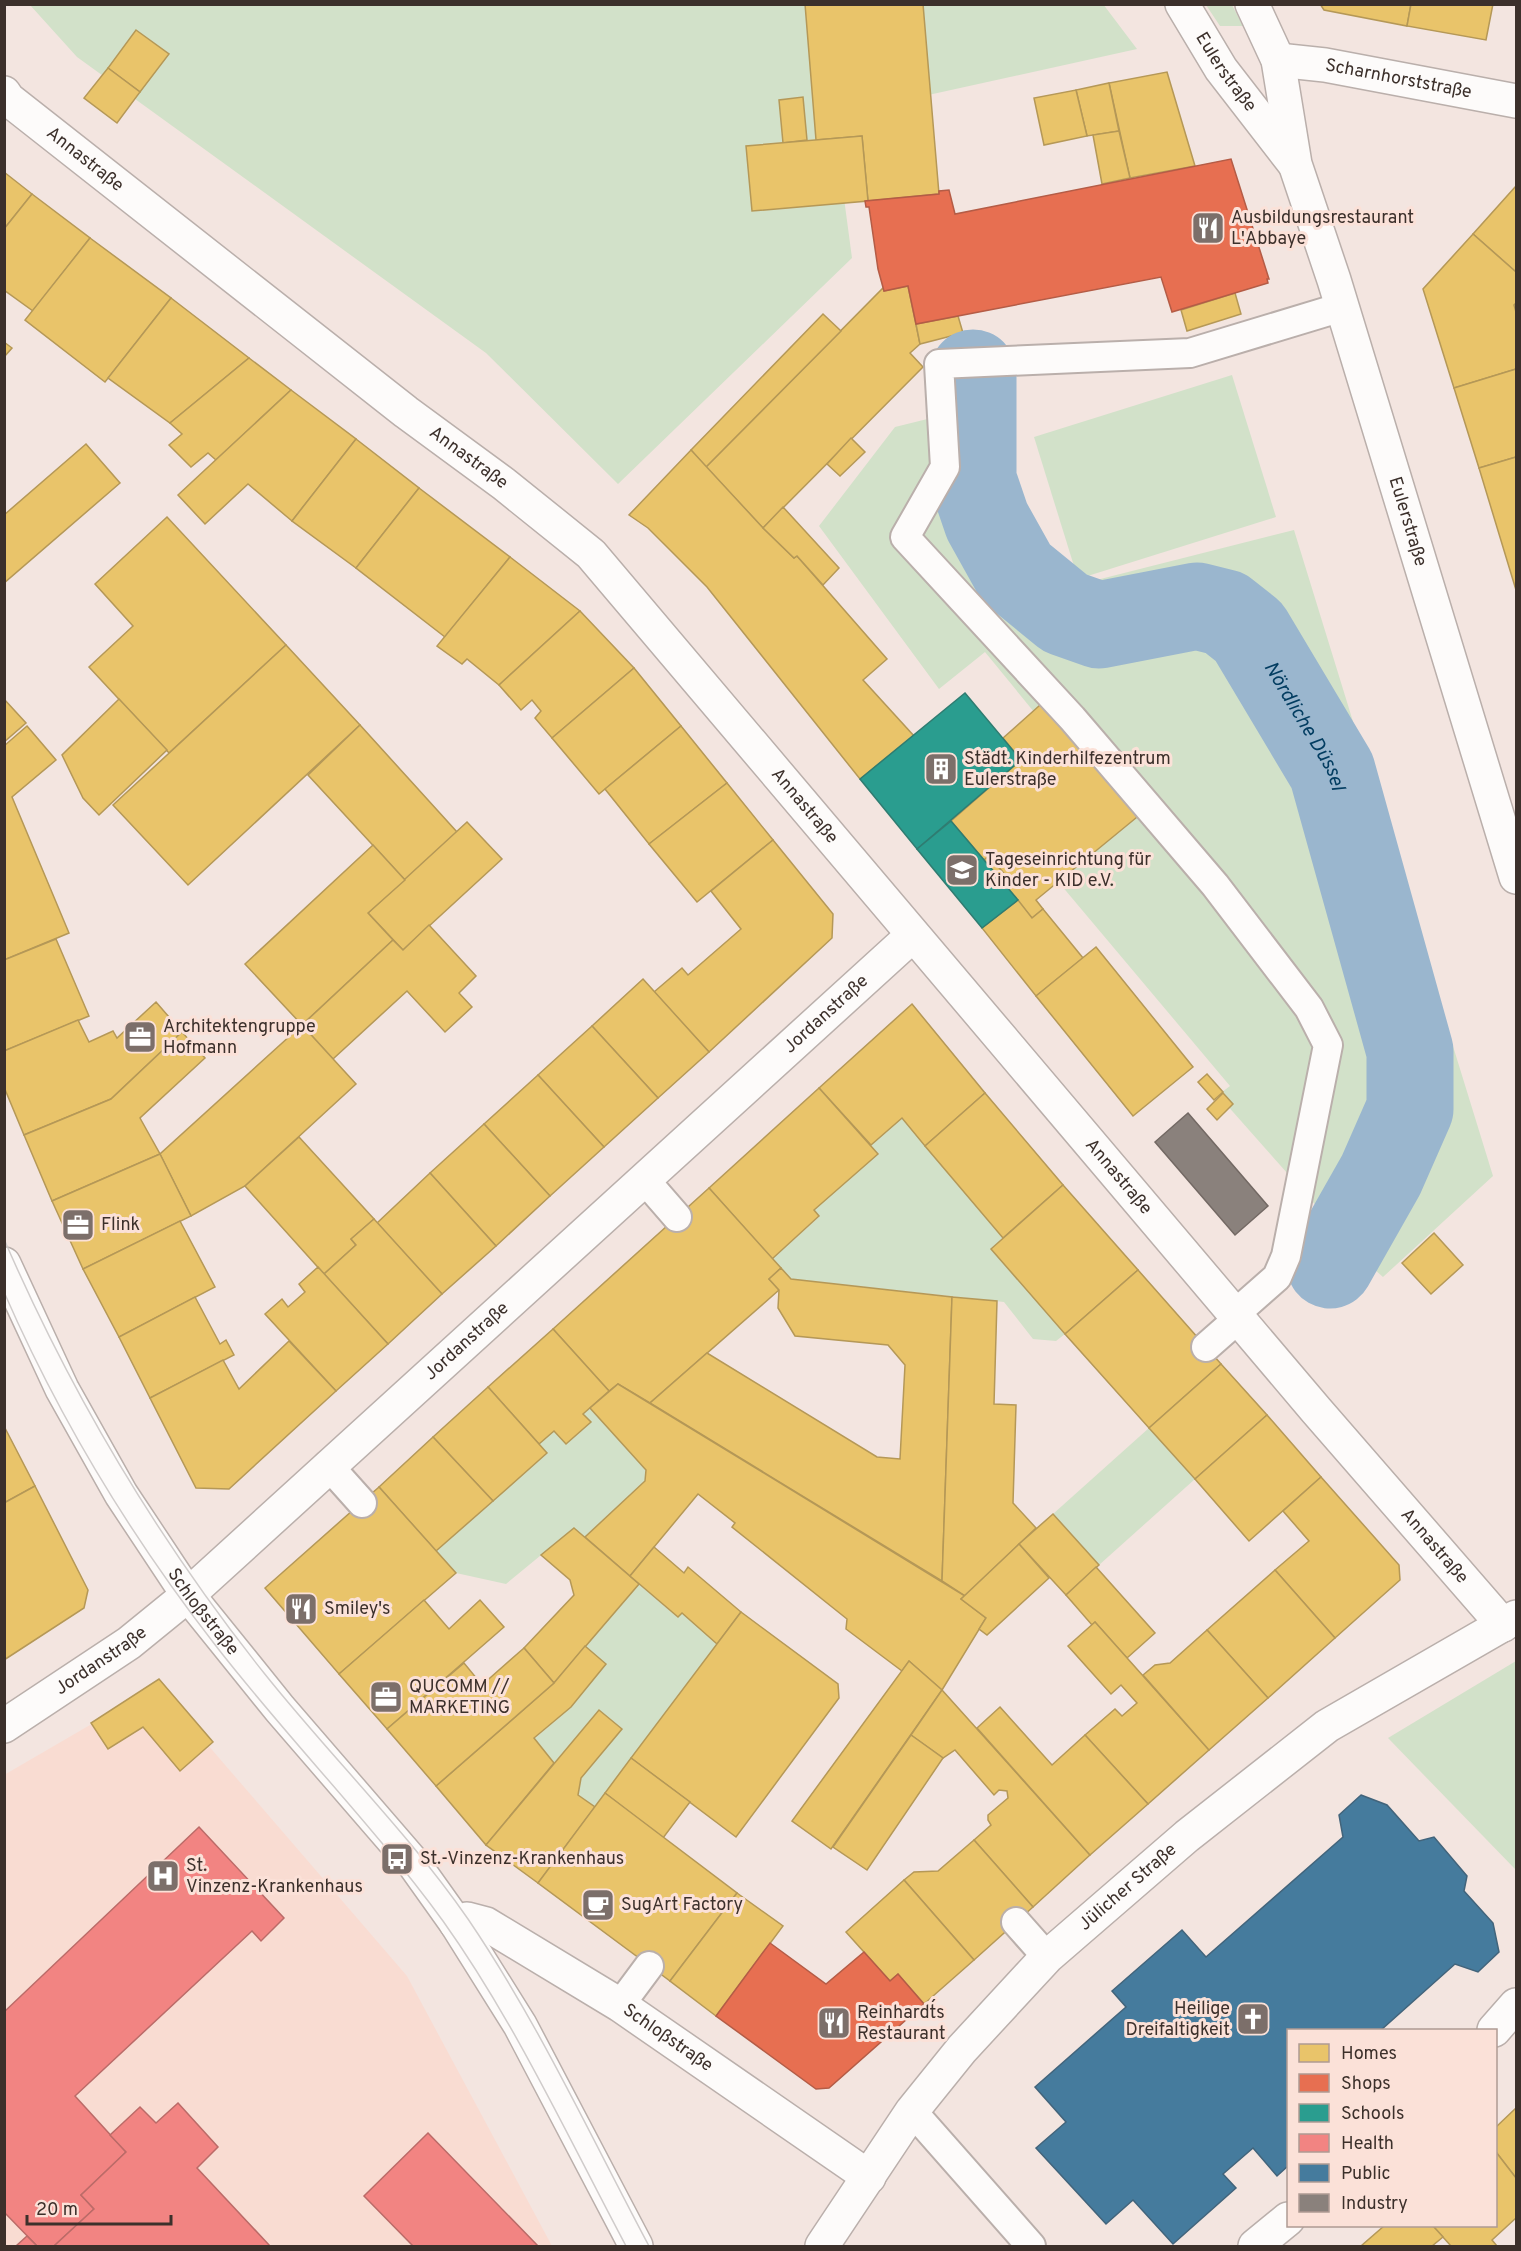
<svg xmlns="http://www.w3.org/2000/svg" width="1521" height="2251" font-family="Overpass,sans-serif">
<rect width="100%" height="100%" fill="#f3e5e0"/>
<polygon fill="#f9dcd2" points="157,1686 407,1976 552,2246 5,2246 4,1775"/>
<g fill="#d2e1c9">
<polygon points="1103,4 1137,49 833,116 852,258 618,484 486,353 77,57 30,5"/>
<polygon points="1206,5 1232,5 1243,26 1220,26"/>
<polygon points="1232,375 1276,517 1078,579 1034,437"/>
<polygon points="976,407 1021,567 1061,589 1294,530 1493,1176 1383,1277 1366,1262 1218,1095 1230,1086 1024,841 1093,784 985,652 939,689 819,526 895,427"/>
<polygon points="902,1118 1003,1238 991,1249 1065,1334 1056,1341 1033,1339 1004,1302 791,1279 772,1259 819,1217 814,1210 878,1154 871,1145"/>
<polygon points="590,1408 646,1470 645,1481 585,1537 574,1528 506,1584 456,1573 436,1551 547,1453 539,1444 554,1431 566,1444 590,1423 583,1414"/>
<polygon points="1149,1428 1195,1479 1099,1565 1053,1514"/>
<polygon points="639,1584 677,1617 682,1613 717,1644 595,1807 578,1795 581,1778 622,1729 599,1710 554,1763 534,1739 571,1707 605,1664 585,1646"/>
<polygon points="1516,1661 1516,1870 1388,1738"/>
</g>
<g fill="#e9c46a" stroke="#b59857" stroke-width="1.5">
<polygon points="805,4 923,4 939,194 868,201 862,136 816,140"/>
<polygon points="1320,4 1411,4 1407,26 1324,10"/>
<polygon points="1411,4 1493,4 1486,40 1407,26"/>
<polygon points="136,30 169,54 140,92 108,68"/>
<polygon points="108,68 140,92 117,123 84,98"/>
<polygon points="1167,72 1195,166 1130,178 1109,83"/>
<polygon points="1109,83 1119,131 1087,136 1076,90"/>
<polygon points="1076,90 1087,136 1044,145 1034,98"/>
<polygon points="803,97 807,140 783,143 779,100"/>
<polygon points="1119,131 1130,178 1102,184 1093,135"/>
<polygon points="862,136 868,201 752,211 746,146"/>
<polygon points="4,172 32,194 4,229"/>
<polygon points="1516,186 1516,272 1473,234"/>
<polygon points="32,194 90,238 33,311 4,290 4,229"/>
<polygon points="1473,234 1516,272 1516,303 1514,305 1516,312 1516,369 1454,388 1423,289"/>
<polygon points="90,238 171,298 105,382 25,320"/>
<polygon points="908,286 920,344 910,353 923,367 763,528 706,467 883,288 884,291"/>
<polygon points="1235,293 1241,314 1187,331 1181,310"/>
<polygon points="171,298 249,358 170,423 108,378"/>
<polygon points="823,314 841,331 706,467 691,450"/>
<polygon points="958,316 963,333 920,344 916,324"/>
<polygon points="4,342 12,348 4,357"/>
<polygon points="249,358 291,390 216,460 208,453 191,467 169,445 182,434 170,423"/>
<polygon points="1516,369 1516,457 1479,468 1454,388"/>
<polygon points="291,390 356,439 292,521 248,484 205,524 178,495"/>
<polygon points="851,438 865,452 840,476 827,464"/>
<polygon points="356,439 419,488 356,568 292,521"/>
<polygon points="86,444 120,483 4,583 4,515"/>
<polygon points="691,450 763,528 794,558 797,556 887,659 863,680 914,736 860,779 707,587 648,528 629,515"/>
<polygon points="1516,457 1516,590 1479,468"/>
<polygon points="419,488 510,557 445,637 356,568"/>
<polygon points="783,507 839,568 823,585 797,556 794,558 763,528"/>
<polygon points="167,517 286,645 169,753 89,667 133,626 95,584"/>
<polygon points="510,557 580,611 499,685 467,659 462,664 437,646"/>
<polygon points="580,611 634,668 552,738 535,718 541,711 532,700 521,710 499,685"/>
<polygon points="286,645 360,725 188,885 113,805"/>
<polygon points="634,668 681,726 599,794 552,738"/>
<polygon points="1049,697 1142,813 1036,900 1043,909 1032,918 1000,881 1006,876 989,856 984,860 951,821 1021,760 1003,738"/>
<polygon points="4,699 26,723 4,742"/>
<polygon points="119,699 167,750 99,815 83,798 62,755"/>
<polygon points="360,725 457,832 405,880 308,775"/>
<polygon points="27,726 56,760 12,797 69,933 4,960 4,746"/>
<polygon points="681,726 727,783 649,844 605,789"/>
<polygon points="727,783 773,840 697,902 649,844"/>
<polygon points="467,822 502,859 403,950 368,913"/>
<polygon points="773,840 833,914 832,938 709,1052 654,992 682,968 688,975 741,929 711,891"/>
<polygon points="373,845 405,880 368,913 393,940 302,1025 245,964"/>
<polygon points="989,856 1006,876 1000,881 984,860"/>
<polygon points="1018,900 1032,918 1043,909 1083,958 1036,996 982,928"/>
<polygon points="429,925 476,976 459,993 472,1007 445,1032 407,991 333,1059 302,1025 393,940 403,950"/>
<polygon points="56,939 89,1016 4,1051 4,960"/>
<polygon points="1096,947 1193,1067 1133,1116 1036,996"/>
<polygon points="643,979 709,1052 658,1098 592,1026"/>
<polygon points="156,1002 182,1032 111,1099 24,1135 4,1087 4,1051 78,1020 89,1042 113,1031 117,1038"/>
<polygon points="912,1004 985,1093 925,1146 902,1118 871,1145 819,1088"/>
<polygon points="302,1025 356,1084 245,1186 191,1216 160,1154"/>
<polygon points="592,1026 658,1098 604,1147 538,1075"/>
<polygon points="182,1032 205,1058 140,1118 160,1154 52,1201 24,1135 111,1099"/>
<polygon points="1207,1074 1223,1092 1214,1100 1198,1082"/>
<polygon points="538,1075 604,1147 550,1196 484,1124"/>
<polygon points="819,1088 878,1154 814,1210 819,1216 772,1259 709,1188"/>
<polygon points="985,1093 1063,1185 1003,1238 925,1146"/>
<polygon points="1223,1093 1233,1104 1217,1120 1207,1109"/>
<polygon points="484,1124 550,1196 496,1246 430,1173"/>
<polygon points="299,1137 374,1219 351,1239 356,1245 324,1274 245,1186"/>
<polygon points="160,1154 191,1216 83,1269 52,1201"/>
<polygon points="430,1173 496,1246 442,1294 377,1223"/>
<polygon points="1063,1185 1138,1270 1065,1334 991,1249"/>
<polygon points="709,1188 781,1268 769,1279 779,1290 650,1403 618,1384 609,1391 553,1329"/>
<polygon points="374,1219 442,1294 388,1344 324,1274 356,1245 351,1239"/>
<polygon points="180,1221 215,1287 119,1337 83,1269"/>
<polygon points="1434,1233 1463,1265 1431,1294 1402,1263"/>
<polygon points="318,1267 388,1344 336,1391 265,1314 282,1299 288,1307 305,1292 299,1284"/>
<polygon points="781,1268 791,1279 952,1297 942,1581 650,1403 707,1353 877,1457 900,1459 905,1365 888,1345 795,1336 778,1308 779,1290 769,1279"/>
<polygon points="1138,1270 1221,1364 1149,1428 1065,1334"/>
<polygon points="195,1297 220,1344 226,1340 234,1355 150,1398 119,1337"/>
<polygon points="952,1297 997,1301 994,1404 1016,1405 1013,1503 1036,1528 965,1596 942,1581"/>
<polygon points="553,1329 609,1391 583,1414 591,1422 566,1444 554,1431 539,1444 488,1387"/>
<polygon points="289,1341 336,1391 229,1489 196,1488 150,1398 223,1360 239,1389"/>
<polygon points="1221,1364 1267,1415 1195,1479 1149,1428"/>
<polygon points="618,1384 965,1596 961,1599 986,1618 942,1690 909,1661 902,1671 846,1629 847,1619 732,1527 735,1523 698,1494 630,1576 585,1537 645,1481 646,1470 590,1408"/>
<polygon points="488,1387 547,1453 493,1501 433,1437"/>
<polygon points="1267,1415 1321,1477 1249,1541 1195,1479"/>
<polygon points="5,1428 35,1486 4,1503 4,1429"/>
<polygon points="433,1437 493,1501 436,1551 379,1487"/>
<polygon points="1321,1477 1399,1565 1400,1580 1335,1638 1275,1570 1309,1541 1283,1511"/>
<polygon points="35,1486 88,1590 84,1608 4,1660 4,1503"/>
<polygon points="379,1487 456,1573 339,1674 265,1588"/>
<polygon points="1053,1514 1099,1565 1066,1595 1019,1544"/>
<polygon points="574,1528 639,1584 554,1683 524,1648 574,1595 570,1580 541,1555"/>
<polygon points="1019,1544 1049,1578 987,1635 979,1629 986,1618 961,1599"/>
<polygon points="654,1547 684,1573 688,1567 741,1612 717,1644 682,1613 678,1617 630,1576"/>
<polygon points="1096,1567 1155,1633 1127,1658 1095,1622 1092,1625 1066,1595"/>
<polygon points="1275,1570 1335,1638 1268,1698 1207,1630"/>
<polygon points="424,1600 449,1629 480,1600 504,1627 387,1729 339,1674"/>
<polygon points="741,1612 838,1684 839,1698 736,1837 631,1758"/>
<polygon points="1095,1622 1209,1750 1148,1804 1085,1735 1115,1709 1122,1716 1137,1703 1121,1685 1111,1694 1068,1646"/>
<polygon points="1207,1630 1268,1698 1209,1750 1143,1675 1155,1665 1170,1663"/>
<polygon points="585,1646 606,1664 571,1707 534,1738 554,1763 486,1845 436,1786 554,1683"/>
<polygon points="524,1648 554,1683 436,1786 387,1729 464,1663 482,1685"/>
<polygon points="909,1661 942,1690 831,1849 792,1821"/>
<polygon points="159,1679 213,1742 180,1771 143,1727 108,1749 91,1723"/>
<polygon points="942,1690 1090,1855 1033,1907 974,1840 991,1825 988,1820 988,1815 1008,1798 1007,1791 999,1790 994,1795 955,1750 943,1758 911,1735"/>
<polygon points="1000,1707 1052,1765 1085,1735 1148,1804 1090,1855 977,1728"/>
<polygon points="599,1710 622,1729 581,1778 578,1795 595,1807 538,1883 486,1845"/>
<polygon points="911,1735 943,1758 867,1870 833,1847"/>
<polygon points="631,1758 690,1802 663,1838 605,1793"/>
<polygon points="605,1793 737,1893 670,1981 538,1883"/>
<polygon points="974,1840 1033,1907 974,1960 904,1880 914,1872 938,1871"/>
<polygon points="904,1880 974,1960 924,2004 898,1974 890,1981 846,1932"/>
<polygon points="737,1893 783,1926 716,2016 670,1981"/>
<polygon points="1516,2108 1516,2178 1496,2152 1496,2127"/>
<polygon points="1496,2152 1516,2178 1516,2218 1492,2240 1497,2246 1451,2246 1433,2226 1496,2226"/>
<polygon points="1384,2226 1433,2226 1443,2237 1432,2246 1361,2246"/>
</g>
<g fill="#e76f51" stroke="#b45c46" stroke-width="1.5">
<polygon points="1231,159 1269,279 1267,279 1268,283 1172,312 1161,277 916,324 908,286 884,291 878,269 869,207 866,207 865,201 939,194 939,191 949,190 955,214"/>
<polygon points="770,1943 826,1984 864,1952 890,1981 898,1974 924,2004 829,2088 816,2089 716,2016"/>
</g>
<g fill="#2a9d8f" stroke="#2f7c71" stroke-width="1.5">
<polygon points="965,693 1021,760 917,849 860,779"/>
<polygon points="951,821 1018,900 982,928 917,849"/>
</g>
<g fill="#f28482" stroke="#bb6b68" stroke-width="1.5">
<polygon points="199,1827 284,1918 261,1941 252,1931 75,2096 126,2152 81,2195 94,2209 54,2246 37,2246 4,2212 4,2012"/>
<polygon points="178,2103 218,2147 197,2168 270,2246 54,2246 94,2209 81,2195 126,2152 110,2135 140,2107 156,2123"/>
<polygon points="428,2133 538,2246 413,2246 364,2196"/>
<polygon points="27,2236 37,2246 16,2246"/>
</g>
<polygon fill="#457b9d" stroke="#42647b" stroke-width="1.5" points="1361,1795 1387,1805 1419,1841 1434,1837 1467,1876 1464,1891 1493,1923 1499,1952 1478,1972 1455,1964 1381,2030 1288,2030 1288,2166 1277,2176 1253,2148 1223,2174 1236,2188 1173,2244 1133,2200 1106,2224 1036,2148 1066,2122 1035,2087 1126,2007 1112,1991 1182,1930 1206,1957 1343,1837 1339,1815"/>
<polygon fill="#8a817c" stroke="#736964" stroke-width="1.5" points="1188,1113 1268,1206 1235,1235 1155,1142"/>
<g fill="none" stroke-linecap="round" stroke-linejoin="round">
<path stroke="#9ab6ce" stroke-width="87" id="s1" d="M973,373V480L987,521L1016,573L1065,613L1099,625L1197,606L1225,613L1249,632L1332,771L1410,1051V1109L1381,1175L1330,1265"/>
<defs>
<g id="service">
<polyline points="644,1179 677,1217"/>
<polyline points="1235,1314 1277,1277 1286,1256 1328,1045 1309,1008 1215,885 1072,718 905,537 945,467 939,364 1190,353 1342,307"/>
<polyline points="1206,1347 1239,1318"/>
<polyline points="328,1465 362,1503"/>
<polyline points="1016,1922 1047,1957"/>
<polyline points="620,2005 649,1966"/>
<polyline points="912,2111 1031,2246"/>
</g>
<g id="minor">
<path id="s2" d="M1278,60L1325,65L1516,101"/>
<path id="s3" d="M4,93L8,99L406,412L504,484L591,554L1316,1410L1503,1625"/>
<path id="s4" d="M4,1726L129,1643L188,1595L913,935"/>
<path id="s5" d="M456,1923L467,1919L486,1924L620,2005L869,2177"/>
</g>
<g id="tertiary">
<path id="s6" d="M4,1264L62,1389L121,1494L188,1595L280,1709L414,1864L456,1923L520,2025L636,2246"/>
</g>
<g id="secondary">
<path id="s7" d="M1182,4L1221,69L1293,162"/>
<path id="s8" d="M1252,4L1278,60L1295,164L1334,280L1516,877"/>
<polyline points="1494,2030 1516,2005"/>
<path id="s9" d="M822,2246L912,2111L962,2049L1047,1957L1187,1836L1327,1726L1516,1617"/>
<polyline points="1255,2246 1288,2219"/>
</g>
</defs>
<use href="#service" stroke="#baafab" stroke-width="32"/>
<use href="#minor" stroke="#baafab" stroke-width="36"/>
<use href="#tertiary" stroke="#baafab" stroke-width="36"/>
<use href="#secondary" stroke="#baafab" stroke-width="36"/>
<use href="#service" stroke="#fdfbfa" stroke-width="28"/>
<use href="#minor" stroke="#fdfbfa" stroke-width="33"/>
<use href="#tertiary" stroke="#fdfbfa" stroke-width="33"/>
<use href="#secondary" stroke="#fdfbfa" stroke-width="33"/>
<g stroke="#d0cccb" stroke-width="1.5">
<path d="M4,1239C72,1396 158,1540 264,1673C330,1756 407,1831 468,1919C538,2022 591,2137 649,2246"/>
<path d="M4,1292C59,1418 132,1538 216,1646C289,1740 373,1825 443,1921C515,2022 568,2137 626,2246"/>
</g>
</g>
<defs>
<symbol id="restaurant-square" viewBox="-11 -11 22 22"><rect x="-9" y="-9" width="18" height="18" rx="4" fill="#7c6f6a" stroke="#fbe1d8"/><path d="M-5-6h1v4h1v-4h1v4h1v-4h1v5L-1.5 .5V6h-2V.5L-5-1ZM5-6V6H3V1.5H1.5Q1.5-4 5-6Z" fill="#fff"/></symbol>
<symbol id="building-square" viewBox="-11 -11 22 22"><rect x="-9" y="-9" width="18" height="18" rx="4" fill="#7c6f6a" stroke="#fbe1d8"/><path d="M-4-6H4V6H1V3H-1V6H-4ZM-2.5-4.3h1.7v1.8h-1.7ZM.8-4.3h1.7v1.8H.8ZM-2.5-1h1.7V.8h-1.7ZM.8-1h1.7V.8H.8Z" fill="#fff"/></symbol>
<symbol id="school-square" viewBox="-11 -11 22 22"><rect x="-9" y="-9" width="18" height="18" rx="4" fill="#7c6f6a" stroke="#fbe1d8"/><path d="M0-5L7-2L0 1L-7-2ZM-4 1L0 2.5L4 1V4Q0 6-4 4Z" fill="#fff"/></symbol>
<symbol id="office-square" viewBox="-11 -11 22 22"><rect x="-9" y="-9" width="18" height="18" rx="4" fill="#7c6f6a" stroke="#fbe1d8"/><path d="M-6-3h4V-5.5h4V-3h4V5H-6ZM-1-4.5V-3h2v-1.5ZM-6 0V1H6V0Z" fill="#fff"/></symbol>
<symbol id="bus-square" viewBox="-11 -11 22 22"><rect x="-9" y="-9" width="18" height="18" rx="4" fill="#7c6f6a" stroke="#fbe1d8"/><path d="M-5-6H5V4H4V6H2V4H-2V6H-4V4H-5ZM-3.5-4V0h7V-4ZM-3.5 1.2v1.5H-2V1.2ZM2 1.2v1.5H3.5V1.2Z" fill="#fff"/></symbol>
<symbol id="hospital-square" viewBox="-11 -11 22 22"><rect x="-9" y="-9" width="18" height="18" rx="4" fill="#7c6f6a" stroke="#fbe1d8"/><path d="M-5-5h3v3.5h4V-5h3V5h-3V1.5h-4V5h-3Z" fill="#fff"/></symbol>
<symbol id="cafe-square" viewBox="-11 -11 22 22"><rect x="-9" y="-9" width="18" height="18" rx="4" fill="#7c6f6a" stroke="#fbe1d8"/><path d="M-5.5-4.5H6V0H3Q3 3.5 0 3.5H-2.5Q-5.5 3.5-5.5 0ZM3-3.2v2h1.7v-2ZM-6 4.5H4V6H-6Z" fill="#fff"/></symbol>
<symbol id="church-square" viewBox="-11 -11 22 22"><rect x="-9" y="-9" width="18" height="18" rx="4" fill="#7c6f6a" stroke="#fbe1d8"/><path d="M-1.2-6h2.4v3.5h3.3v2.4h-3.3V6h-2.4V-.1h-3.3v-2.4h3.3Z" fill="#fff"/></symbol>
</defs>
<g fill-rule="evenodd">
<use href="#restaurant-square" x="1189" y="209" width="38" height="38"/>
<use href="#building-square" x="922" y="750" width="38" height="38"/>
<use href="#school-square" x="943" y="851" width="38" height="38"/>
<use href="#office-square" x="121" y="1018" width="38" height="38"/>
<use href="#office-square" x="59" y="1206" width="38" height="38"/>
<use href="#restaurant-square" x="282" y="1590" width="38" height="38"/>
<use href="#office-square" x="367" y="1678" width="38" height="38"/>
<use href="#bus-square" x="378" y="1840" width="38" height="38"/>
<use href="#hospital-square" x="144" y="1857" width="38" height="38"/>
<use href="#cafe-square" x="579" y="1886" width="38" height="38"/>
<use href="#church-square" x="1234" y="2000" width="38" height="38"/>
<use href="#restaurant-square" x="815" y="2004" width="38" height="38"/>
</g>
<g text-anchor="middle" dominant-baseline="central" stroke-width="6" stroke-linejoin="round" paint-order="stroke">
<g font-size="18" fill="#3c302b" stroke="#fbe1d8">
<text stroke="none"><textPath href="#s7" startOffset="81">Eulerstraße</textPath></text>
<text stroke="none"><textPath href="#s2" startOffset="122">Scharnhorststraße</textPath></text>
<text stroke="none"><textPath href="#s3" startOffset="105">Annastraße</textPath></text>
<text stroke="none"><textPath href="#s3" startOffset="591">Annastraße</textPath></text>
<text stroke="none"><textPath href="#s8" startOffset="542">Eulerstraße</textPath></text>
<text stroke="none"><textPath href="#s3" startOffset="1077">Annastraße</textPath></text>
<text stroke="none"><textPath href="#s4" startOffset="1089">Jordanstraße</textPath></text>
<text stroke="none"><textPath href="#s3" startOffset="1563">Annastraße</textPath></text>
<text stroke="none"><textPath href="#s4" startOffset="603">Jordanstraße</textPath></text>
<text stroke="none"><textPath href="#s3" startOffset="2049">Annastraße</textPath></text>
<text stroke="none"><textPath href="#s6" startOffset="402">Schloßstraße</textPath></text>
<text stroke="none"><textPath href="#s4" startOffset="117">Jordanstraße</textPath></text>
<text stroke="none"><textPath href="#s9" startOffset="474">Jülicher Straße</textPath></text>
<text stroke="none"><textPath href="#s5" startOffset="246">Schloßstraße</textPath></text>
</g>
<g font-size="18" fill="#3c302b" stroke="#fbe1d8" text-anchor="start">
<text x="1231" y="218">Ausbildungsrestaurant<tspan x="1231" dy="21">L'Abbaye</tspan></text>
<text x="964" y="759">Städt. Kinderhilfezentrum<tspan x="964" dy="21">Eulerstraße</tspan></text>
<text x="985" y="860">Tageseinrichtung für<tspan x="985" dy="21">Kinder - KID e.V.</tspan></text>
<text x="163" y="1027">Architektengruppe<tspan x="163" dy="21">Hofmann</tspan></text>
<text x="101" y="1225">Flink</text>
<text x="324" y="1609">Smiley's</text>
<text x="409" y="1687">QUCOMM //<tspan x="409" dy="21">MARKETING</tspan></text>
<text x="420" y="1859">St.-Vinzenz-Krankenhaus</text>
<text x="186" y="1866">St.<tspan x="186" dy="21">Vinzenz-Krankenhaus</tspan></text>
<text x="621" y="1905">SugArt Factory</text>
<text x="1230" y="2009" text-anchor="end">Heilige<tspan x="1230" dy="21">Dreifaltigkeit</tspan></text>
<text x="857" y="2013">Reinhardt´s<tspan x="857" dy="21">Restaurant</tspan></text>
</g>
<g font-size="20" font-style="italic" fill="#033d61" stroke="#fbe1d8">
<text stroke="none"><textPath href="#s1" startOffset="578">Nördliche Düssel</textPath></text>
</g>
</g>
<rect width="1521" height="2251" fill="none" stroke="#3c302b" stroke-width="12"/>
<rect x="1287" y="2029" width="210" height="198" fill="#fbe1d8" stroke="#af9a93" stroke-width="1.5"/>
<rect x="1299" y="2044" width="30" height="18" fill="#e9c46a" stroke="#af9a93" stroke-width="1.5"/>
<text x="1341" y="2059" font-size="18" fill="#3c302b">Homes</text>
<rect x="1299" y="2074" width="30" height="18" fill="#e76f51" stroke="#af9a93" stroke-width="1.5"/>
<text x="1341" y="2089" font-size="18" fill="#3c302b">Shops</text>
<rect x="1299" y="2104" width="30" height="18" fill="#2a9d8f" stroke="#af9a93" stroke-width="1.5"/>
<text x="1341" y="2119" font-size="18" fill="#3c302b">Schools</text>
<rect x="1299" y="2134" width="30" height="18" fill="#f28482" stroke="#af9a93" stroke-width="1.5"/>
<text x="1341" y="2149" font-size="18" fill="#3c302b">Health</text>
<rect x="1299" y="2164" width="30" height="18" fill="#457b9d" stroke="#af9a93" stroke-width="1.5"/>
<text x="1341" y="2179" font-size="18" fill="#3c302b">Public</text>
<rect x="1299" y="2194" width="30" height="18" fill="#8a817c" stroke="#af9a93" stroke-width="1.5"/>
<text x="1341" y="2209" font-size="18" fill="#3c302b">Industry</text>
<path d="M27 2215v9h144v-9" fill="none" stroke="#3c302b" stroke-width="3"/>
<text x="36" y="2215" font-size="18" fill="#3c302b" stroke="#fbe1d8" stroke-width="4.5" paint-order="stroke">20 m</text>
</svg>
